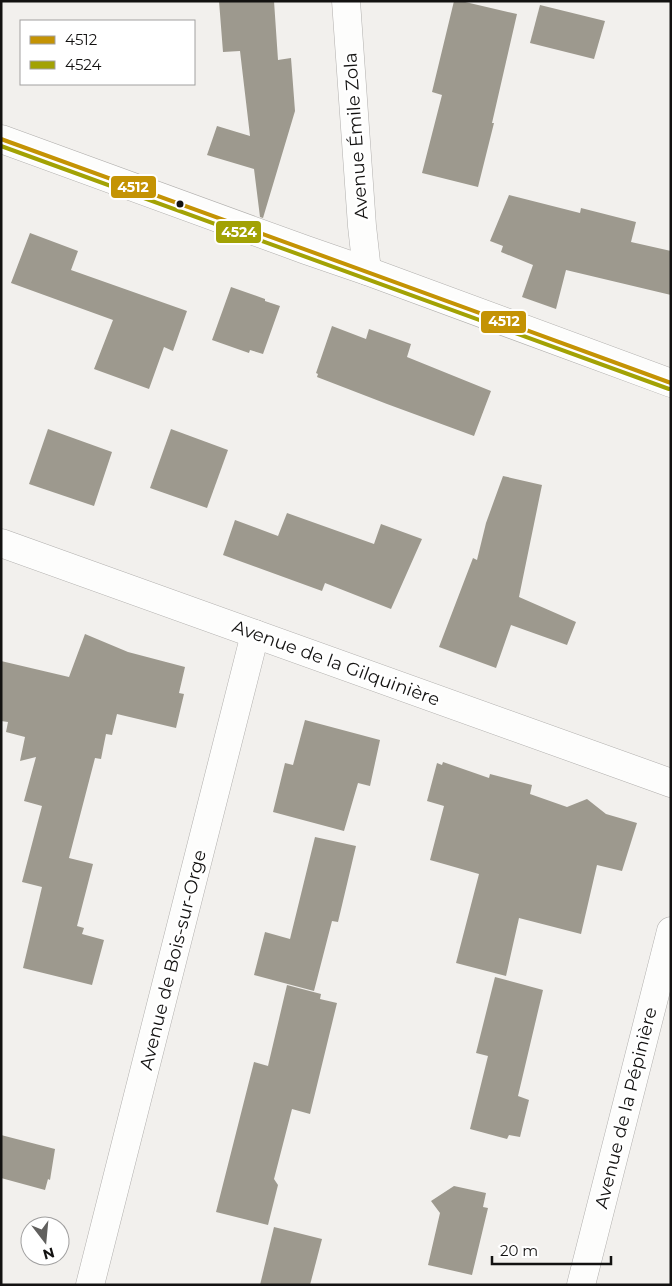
<svg xmlns="http://www.w3.org/2000/svg" width="672" height="1286" font-family="Montserrat,sans-serif">
<rect width="100%" height="100%" fill="#f2f0ed"/>
<g fill="#9d998e">
<polygon points="219,1 274,1 278,60 291,58 295,111 263,218 260,217 254,169 207,155 217,126 250,136 240,51 223,52"/>
<polygon points="454,1 461,1 517,14 492,123 494,123 478,187 422,173 442,95 432,92"/>
<polygon points="540,5 605,21 594,59 530,43"/>
<polygon points="509,195 580,213 581,208 636,222 631,242 671,251 671,295 566,270 556,309 522,297 533,265 501,252 503,246 490,241"/>
<polygon points="30,233 78,251 71,270 187,311 173,351 164,347 149,389 94,369 113,320 11,283"/>
<polygon points="231,287 265,299 265,301 280,306 263,354 250,350 249,353 212,340"/>
<polygon points="332,326 366,339 369,329 411,344 407,357 491,391 474,436 387,404 317,377 318,374 316,373"/>
<polygon points="48,429 112,452 94,506 29,484"/>
<polygon points="171,429 228,450 207,508 150,488"/>
<polygon points="503,476 542,485 519,597 576,622 567,645 511,625 496,668 439,647 473,558 477,560 486,523"/>
<polygon points="287,513 374,544 381,524 422,539 391,609 325,583 322,591 223,555 235,520 278,536"/>
<polygon points="85,634 128,652 185,667 179,693 184,694 176,728 117,714 112,735 106,734 101,759 95,758 69,858 93,864 77,926 84,928 82,934 104,940 92,985 23,968 42,887 22,882 42,806 24,801 36,757 20,761 25,737 6,732 8,722 1,721 1,661 69,677"/>
<polygon points="305,720 380,740 370,786 358,783 344,831 273,812 285,763 293,765"/>
<polygon points="443,762 489,778 490,774 532,785 530,794 567,807 587,799 606,814 637,823 622,871 597,865 581,934 519,918 506,976 456,963 479,874 430,860 444,806 427,801 437,763 442,765"/>
<polygon points="315,837 356,846 338,922 332,921 314,991 254,975 265,932 290,939"/>
<polygon points="495,977 543,990 518,1096 529,1100 520,1137 509,1135 507,1139 470,1129 488,1056 476,1053"/>
<polygon points="287,985 321,994 320,999 337,1003 310,1114 292,1109 274,1179 278,1185 268,1225 216,1212 254,1062 268,1066"/>
<polygon points="1,1135 55,1149 50,1180 48,1179 45,1190 1,1178"/>
<polygon points="454,1186 486,1193 483,1207 488,1208 472,1275 428,1265 440,1213 431,1201"/>
<polygon points="274,1227 322,1239 310,1285 260,1285"/>
</g>
<g fill="none" stroke-linecap="round" stroke-linejoin="round">
<defs>
<g id="street">
<polyline points="346,1 362,226 367,271"/>
<polyline points="1,139 306,250 367,271 671,383"/>
<polyline points="1,543 671,783"/>
<polyline points="90,1285 255,634"/>
<polyline points="581,1285 671,931"/>
</g>
</defs>
<use href="#street" stroke="#b1afad" stroke-width="29"/>
<use href="#street" stroke="#fdfdfc" stroke-width="28"/>
<defs>
<path id="bus-1" d="M1,139C224,220 448,301 671,383"/>
<path id="bus-2" d="M1,146C224,227 447,307 669,389"/>
</defs>
<use href="#bus-1" stroke="#fff" stroke-width="8"/>
<use href="#bus-2" stroke="#fff" stroke-width="8"/>
<use href="#bus-1" stroke="#c49304" stroke-width="4"/>
<use href="#bus-2" stroke="#a2a204" stroke-width="4"/>
</g>
<circle fill="#131211" stroke="#fff" stroke-width="2" cx="180" cy="204" r="4.5"/>
<g text-anchor="middle" dominant-baseline="central" stroke-width="5" stroke-linejoin="round" paint-order="stroke">
<g font-size="18" fill="#131211" stroke="#fff">
<text transform="translate(356 136) rotate(-94)">Avenue Émile Zola</text>
<text transform="translate(336 663) rotate(20)">Avenue de la Gilquinière</text>
<text transform="translate(173 960) rotate(-76)">Avenue de Bois-sur-Orge</text>
<text transform="translate(626 1108) rotate(-76)">Avenue de la Pépinière</text>
</g>
</g>
<g stroke="#fff" stroke-width="2">
<rect x="110" y="175" width="47" height="24" rx="5" fill="#c49304"/>
<rect x="215" y="220" width="47" height="24" rx="5" fill="#a2a204"/>
<rect x="480" y="310" width="47" height="24" rx="5" fill="#c49304"/>
</g>
<g font-size="14" text-anchor="middle" font-weight="bold" fill="#fff">
<text x="133" y="192">4512</text>
<text x="239" y="237">4524</text>
<text x="504" y="326">4512</text>
</g>
<rect width="672" height="1286" fill="none" stroke="#131211" stroke-width="5"/>
<rect x="20" y="20" width="175" height="65" fill="#ffffff" stroke="#a1a0a0"/>
<rect x="30" y="36" width="25" height="8" fill="#c49304" stroke="#a1a0a0"/>
<text x="65" y="45" font-size="15" fill="#131211">4512</text>
<rect x="30" y="61" width="25" height="8" fill="#a2a204" stroke="#a1a0a0"/>
<text x="65" y="70" font-size="15" fill="#131211">4524</text>
<g transform="translate(45 1241) rotate(164)"><circle r="24" fill="#ffffff" stroke="#a1a0a0"/>
<path d="M0-4L9 19L0 12L-9 19Z" fill="#61605e"/>
<text y="-8" font-size="14" font-weight="bold" text-anchor="middle" fill="#131211">N</text>
</g>
<path d="M492 1256v8h119v-8" fill="none" stroke="#131211" stroke-width="2.5"/>
<text x="500" y="1256" font-size="15" fill="#131211" stroke="#ffffff" stroke-width="4" paint-order="stroke">20 m</text>
</svg>
